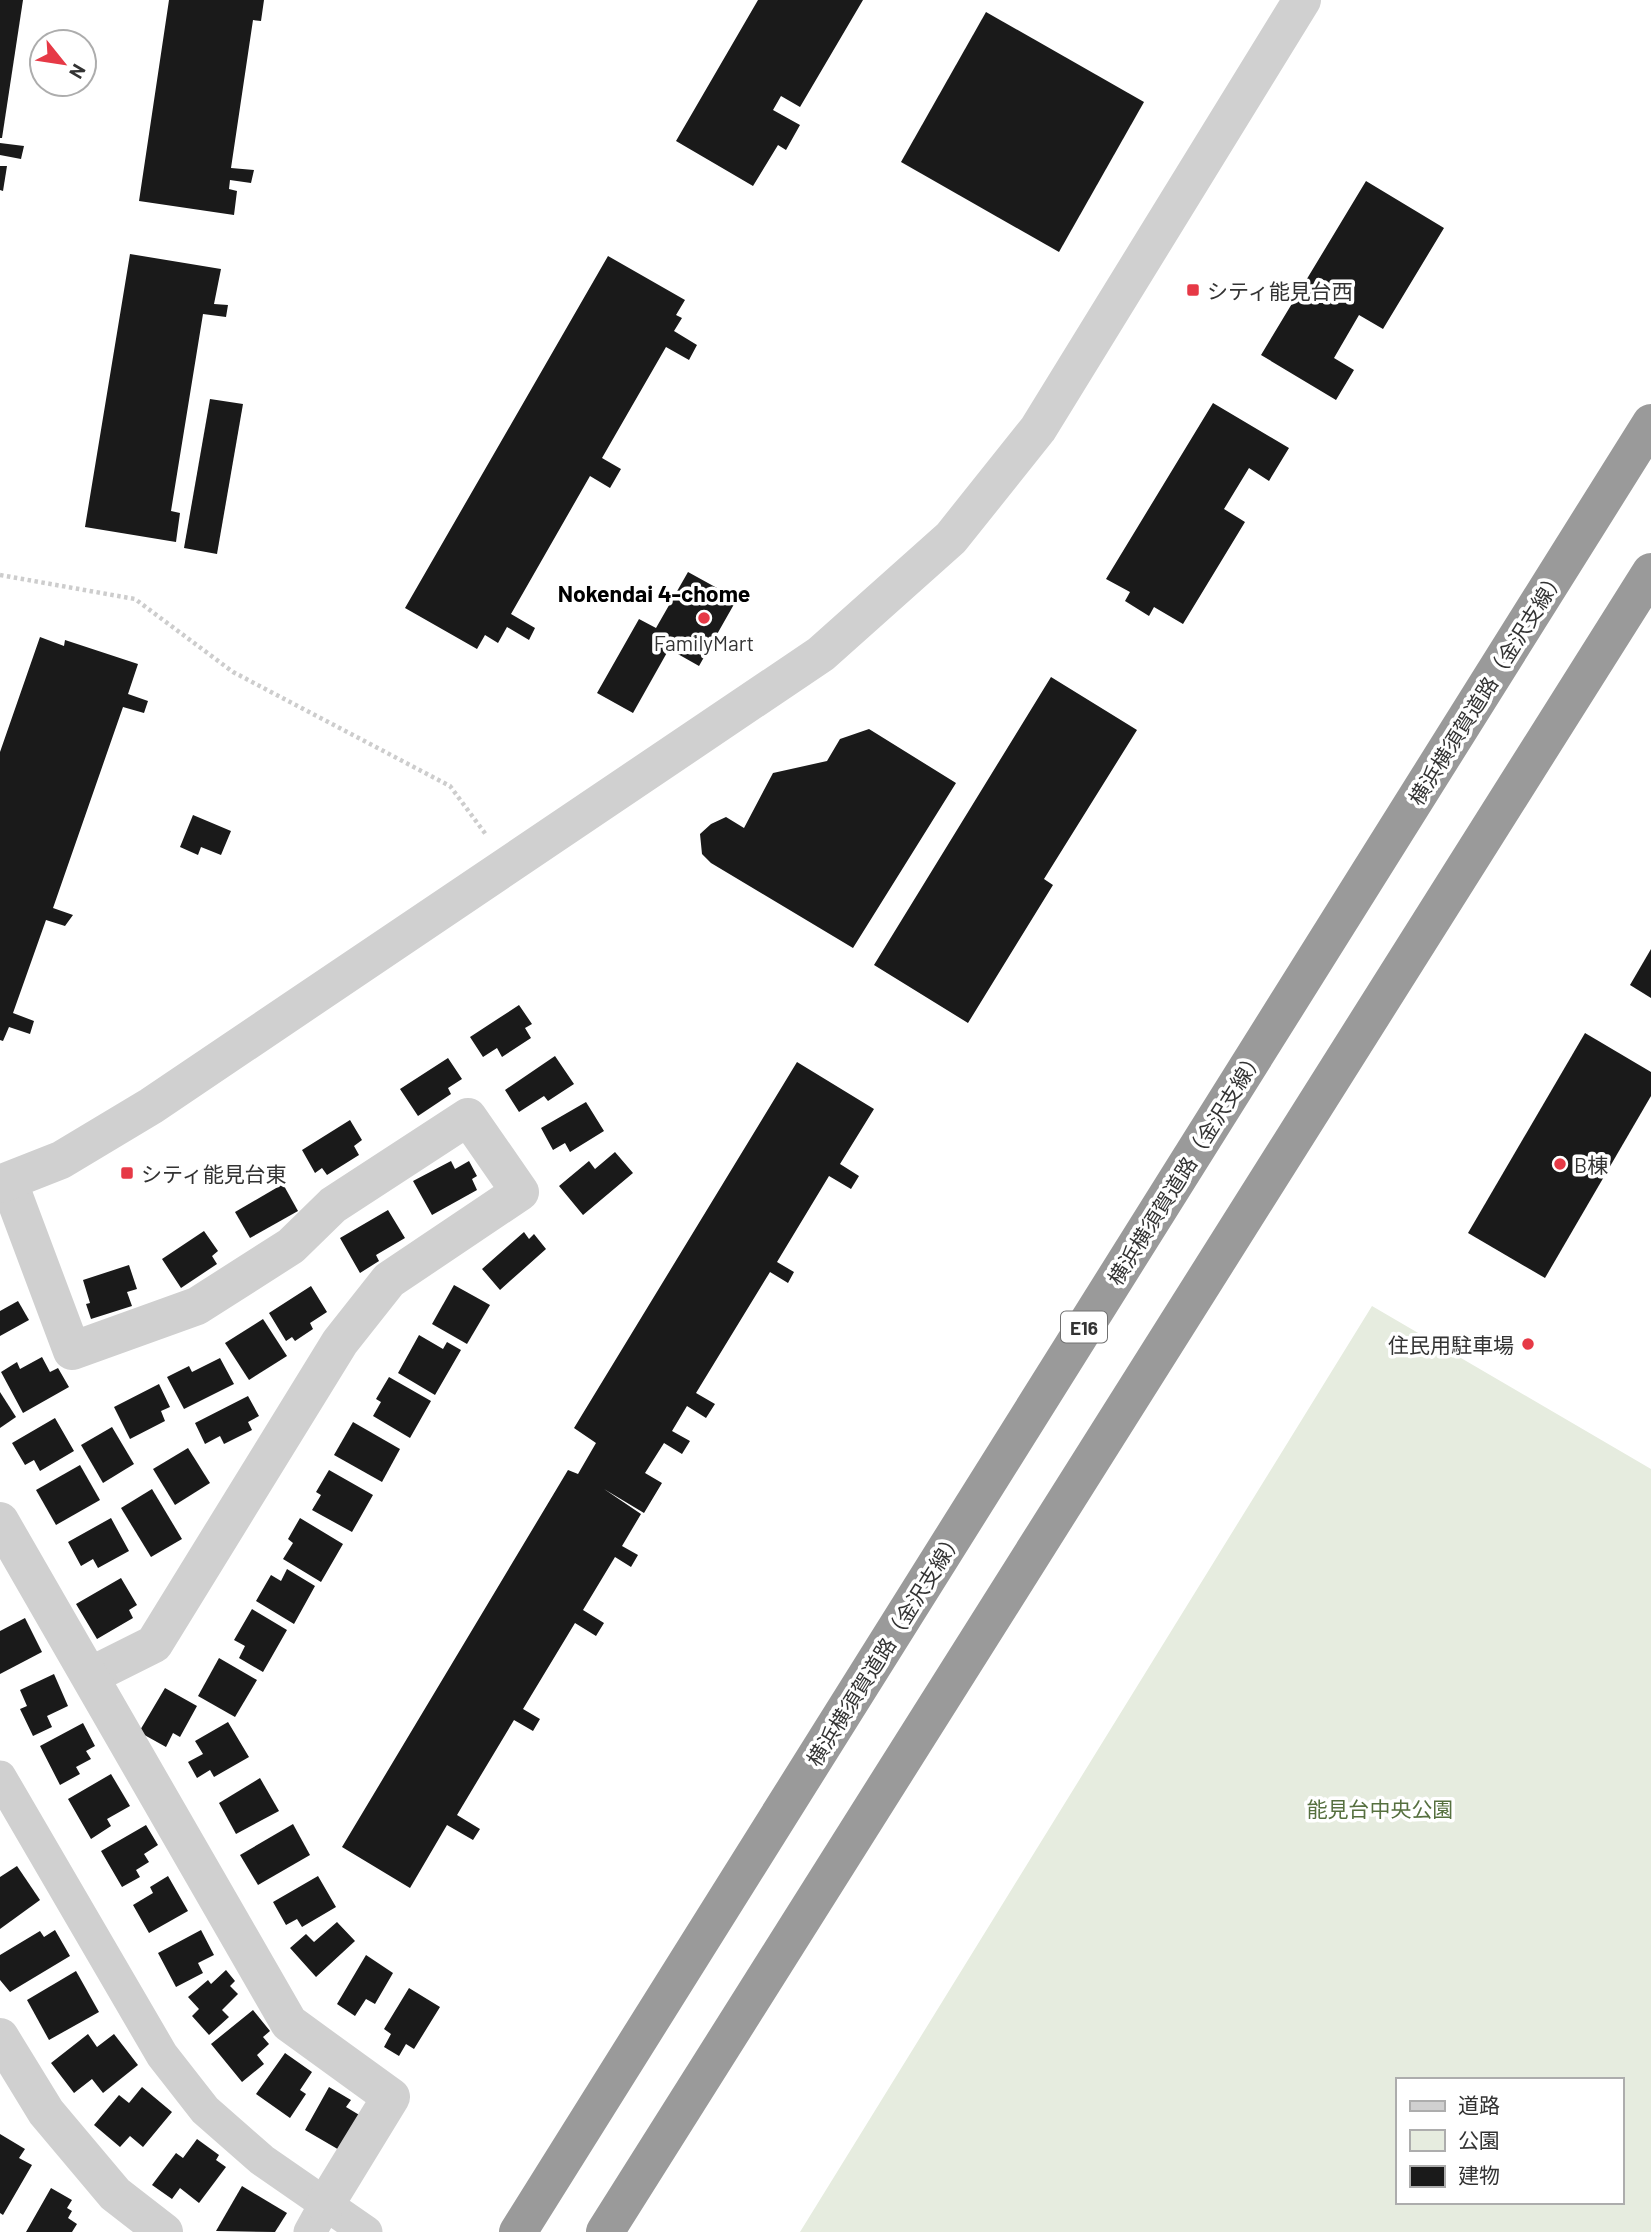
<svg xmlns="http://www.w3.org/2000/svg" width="1651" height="2232" font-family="Barlow,'Noto Sans JP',sans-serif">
<rect width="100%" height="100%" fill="#fff"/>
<path fill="#e6ecdf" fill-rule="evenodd" d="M1372,1306L1651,1469V2232H800ZM1397,2080H1621V2202H1397Z"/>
<g fill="#1a1a1a">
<polygon points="0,0 23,0 2,138 0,138"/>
<polygon points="169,0 264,0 261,21 253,20 231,168 254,170 251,183 230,180 229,189 237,191 234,215 139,201"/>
<polygon points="758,0 863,0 800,107 781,96 773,110 800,125 786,150 778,145 753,186 676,141"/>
<polygon points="986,12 1144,102 1059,252 901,162"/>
<polygon points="0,143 24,146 21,159 0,155"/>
<polygon points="0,166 7,166 3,191 0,190"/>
<polygon points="1366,181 1444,228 1383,329 1359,315 1334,358 1354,370 1336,400 1261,355"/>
<polygon points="130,254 221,269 214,304 228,305 226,317 203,314 171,511 180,513 176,542 85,527"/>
<polygon points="608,256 685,300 676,315 682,318 674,331 697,345 689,360 666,347 602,458 621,469 610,488 590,476 511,614 535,628 529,640 507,627 498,643 485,635 477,649 405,608"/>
<polygon points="210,399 243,404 217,554 184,548"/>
<polygon points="1213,403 1289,448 1269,481 1249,468 1224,509 1245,522 1183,624 1154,607 1149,616 1125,601 1130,592 1106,579"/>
<polygon points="688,572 737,599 699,666 669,649 633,713 597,693 639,619 656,628"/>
<polygon points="40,637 64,646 65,640 138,664 128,694 148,701 144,713 123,707 53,908 73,915 65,926 46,920 13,1013 34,1021 30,1034 9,1027 3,1041 0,1040 0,752"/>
<polygon points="1051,677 1137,730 1044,879 1053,885 968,1023 874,965"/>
<polygon points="869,729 956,783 853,948 711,863 702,854 700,834 711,824 726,817 744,828 773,773 827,761 840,739"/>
<polygon points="193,815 231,831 221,855 201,847 198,855 180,847"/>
<polygon points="1651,949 1651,998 1630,985"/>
<polygon points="519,1005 532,1024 525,1028 531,1038 502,1057 497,1048 483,1057 470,1037"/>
<polygon points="1585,1033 1651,1072 1651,1096 1545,1278 1468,1233"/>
<polygon points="555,1056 574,1084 548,1101 544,1096 519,1112 505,1090"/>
<polygon points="448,1058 462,1079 448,1088 451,1094 418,1116 400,1089"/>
<polygon points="797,1062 874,1109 840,1164 859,1176 851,1189 829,1176 777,1262 794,1272 788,1283 770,1272 696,1393 715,1404 706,1418 687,1406 672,1431 690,1441 682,1454 664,1443 645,1473 662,1483 644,1513 604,1489 641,1514 622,1546 638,1555 631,1567 615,1557 583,1610 604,1623 596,1636 575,1623 523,1709 540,1719 533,1731 514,1720 457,1815 480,1829 473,1840 447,1825 410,1888 342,1847 568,1470 578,1474 596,1443 574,1428"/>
<polygon points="586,1102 604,1131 570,1152 565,1143 553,1150 541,1128"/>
<polygon points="350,1120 362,1140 354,1146 359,1155 327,1175 322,1168 315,1173 302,1150"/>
<polygon points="615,1152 633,1173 583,1215 559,1186 589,1161 595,1169"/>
<polygon points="451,1161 455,1169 469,1161 477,1176 472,1179 477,1190 432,1215 413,1181"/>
<polygon points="283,1184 298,1211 250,1238 235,1212"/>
<polygon points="388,1210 405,1238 376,1255 379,1261 360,1273 340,1238"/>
<polygon points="204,1231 218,1251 212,1256 217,1264 181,1288 162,1259"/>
<polygon points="524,1232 529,1239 534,1234 546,1249 500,1290 482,1269"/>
<polygon points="129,1265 137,1289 127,1292 132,1306 91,1319 86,1304 90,1303 83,1280"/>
<polygon points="454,1285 490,1305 467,1344 432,1324"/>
<polygon points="311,1286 327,1312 310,1323 313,1329 295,1341 292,1337 286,1341 269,1313"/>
<polygon points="18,1301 29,1320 0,1336 0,1311"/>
<polygon points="263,1319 287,1356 249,1380 225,1343"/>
<polygon points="419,1335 443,1349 447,1342 461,1350 435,1395 398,1373"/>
<polygon points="42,1357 50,1372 58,1368 69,1387 23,1413 1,1372 17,1362 20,1369"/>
<polygon points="220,1358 234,1384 184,1409 167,1377 189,1366 192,1372"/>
<polygon points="389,1377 431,1401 410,1438 373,1416 381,1402 376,1399"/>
<polygon points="159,1384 170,1407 161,1411 165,1421 130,1439 114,1407"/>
<polygon points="0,1392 16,1417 0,1428"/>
<polygon points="248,1396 259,1416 248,1422 252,1430 224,1444 220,1436 205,1444 195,1423"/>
<polygon points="55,1418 74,1451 40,1471 34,1460 25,1465 12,1443"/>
<polygon points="353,1422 400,1449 382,1482 334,1455"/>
<polygon points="112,1427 134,1464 103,1483 81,1445"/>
<polygon points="188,1448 210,1483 175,1505 153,1469"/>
<polygon points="80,1465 100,1500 56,1525 36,1490"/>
<polygon points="329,1470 373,1495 352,1532 312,1510 321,1495 316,1492"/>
<polygon points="152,1489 182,1539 151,1557 121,1508"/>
<polygon points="111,1518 129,1551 98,1568 93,1559 81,1566 68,1542"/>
<polygon points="300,1518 343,1544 321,1582 283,1559 293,1543 288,1539"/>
<polygon points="287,1569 315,1586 294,1624 256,1601 271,1575 281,1581"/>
<polygon points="121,1578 137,1605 129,1610 133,1618 97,1639 76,1604"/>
<polygon points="252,1609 287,1630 263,1672 239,1658 245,1646 234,1640"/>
<polygon points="25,1618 42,1652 0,1674 0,1631"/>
<polygon points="219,1658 257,1680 235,1717 198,1696"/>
<polygon points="54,1674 68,1706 47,1716 52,1727 33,1736 20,1709 27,1706 20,1690"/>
<polygon points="165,1688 197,1706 180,1737 173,1733 166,1747 139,1732"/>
<polygon points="228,1722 249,1757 214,1777 210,1770 197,1778 188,1762 203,1754 195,1741"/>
<polygon points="83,1723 95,1746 86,1751 91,1759 76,1767 80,1774 60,1785 40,1746"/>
<polygon points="111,1774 130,1806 107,1819 111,1826 91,1839 68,1799"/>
<polygon points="260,1778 279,1811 236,1834 219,1803"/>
<polygon points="293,1824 310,1855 258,1885 240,1855"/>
<polygon points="146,1825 158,1845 144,1854 149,1862 136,1870 140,1877 122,1887 101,1851"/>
<polygon points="17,1866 40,1900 0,1929 0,1877"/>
<polygon points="168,1876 188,1911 149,1933 133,1905 153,1893 150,1887"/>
<polygon points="318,1876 336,1907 302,1927 297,1919 286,1925 273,1902"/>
<polygon points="337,1922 355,1941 316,1977 290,1948 306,1934 314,1942"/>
<polygon points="55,1930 70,1956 10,1992 0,1980 0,1955 40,1931 44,1937"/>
<polygon points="201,1930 214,1955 198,1963 203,1973 176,1987 158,1953"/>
<polygon points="366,1955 393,1973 375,2004 366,1999 355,2016 337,2004"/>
<polygon points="226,1970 235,1981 230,1986 238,1994 222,2010 229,2017 209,2035 192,2016 199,2009 188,1997 208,1980 211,1984"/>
<polygon points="76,1971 99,2012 49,2040 27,2000"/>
<polygon points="409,1988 440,2007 414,2049 406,2044 399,2056 384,2047 391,2034 384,2029"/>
<polygon points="253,2010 270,2031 263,2037 269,2044 257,2055 264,2064 242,2082 211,2044"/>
<polygon points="88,2034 97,2047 114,2034 138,2065 103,2093 92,2079 74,2093 51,2063"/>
<polygon points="285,2053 312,2072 300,2090 306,2094 290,2118 256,2094"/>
<polygon points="142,2087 172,2112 143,2147 130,2136 120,2147 94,2125 119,2095 129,2103"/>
<polygon points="329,2087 351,2100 346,2107 361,2116 341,2151 305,2130"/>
<polygon points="0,2134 25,2149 19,2158 32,2165 3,2215 0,2213"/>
<polygon points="197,2139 219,2155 216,2160 226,2167 199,2203 180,2188 172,2199 152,2185 176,2153 183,2158"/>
<polygon points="242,2186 287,2213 275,2232 216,2231"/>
<polygon points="51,2188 72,2200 67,2208 72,2211 68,2218 77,2224 72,2232 26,2232"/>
</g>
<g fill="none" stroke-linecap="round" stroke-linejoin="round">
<polyline stroke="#cdcdcd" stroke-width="4.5" stroke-dasharray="3.5 3.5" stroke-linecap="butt" points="0,575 135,599 233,672 450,786 487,836"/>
<g stroke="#d0d0d0" stroke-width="33">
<polyline points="0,1777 162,2055 205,2110 262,2160 366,2232"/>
<polyline points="310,2232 325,2205"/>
</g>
<g stroke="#d0d0d0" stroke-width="38">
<polyline points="9,1183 72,1351 197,1306 291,1246 333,1205 468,1117 520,1192 389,1280 340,1342 154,1644 90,1676"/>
<polyline points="0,1521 289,2023 391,2097 325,2205"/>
<polyline points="0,2037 46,2112 115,2194 164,2232"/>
</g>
<polyline stroke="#d0d0d0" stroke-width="38" points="0,1184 61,1160 151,1106 821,654 951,538 1038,429 1302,0"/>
<g stroke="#9a9a9a" stroke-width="38">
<polyline points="518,2232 1651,423"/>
<polyline points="605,2232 1651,572"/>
</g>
</g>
<g fill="#e63946" stroke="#fff" stroke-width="2.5">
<rect x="1186" y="283" width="14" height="14" rx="3.5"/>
<circle cx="704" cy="618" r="7"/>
<circle cx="1560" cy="1164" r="7"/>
<rect x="120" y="1166" width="14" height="14" rx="3.5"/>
<circle cx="1528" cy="1344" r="7"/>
</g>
<g text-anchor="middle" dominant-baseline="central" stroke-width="7" stroke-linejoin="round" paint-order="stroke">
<rect fill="#fff" stroke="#707070" stroke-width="2" x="1061" y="1311.5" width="46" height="31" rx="5"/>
<g font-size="19" font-weight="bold" fill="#333">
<text x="1084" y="1327">E16</text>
</g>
<g font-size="21" fill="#333" stroke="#fff" text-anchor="start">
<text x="1207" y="290">シティ能見台西</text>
<text x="704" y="642" text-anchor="middle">FamilyMart</text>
<text x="1574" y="1164">B棟</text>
<text x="141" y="1173">シティ能見台東</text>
<text x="1514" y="1344" text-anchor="end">住民用駐車場</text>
</g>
<g font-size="21" fill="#333" stroke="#fff">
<text transform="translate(1486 687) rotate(-58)">横浜横須賀道路（金沢支線）</text>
<text transform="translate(1185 1167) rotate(-58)">横浜横須賀道路（金沢支線）</text>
<text transform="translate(884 1648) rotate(-58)">横浜横須賀道路（金沢支線）</text>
</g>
<g font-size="21" fill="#56703f" stroke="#fff">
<text x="1380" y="1808">能見台中央公園</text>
</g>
<g font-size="23" font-weight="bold" fill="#000" stroke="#fff">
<text x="654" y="593">Nokendai 4-chome</text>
</g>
</g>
<rect x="1396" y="2078" width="228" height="126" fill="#ffffff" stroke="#adadad" stroke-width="2"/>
<rect x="1410" y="2101" width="35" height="10" fill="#d0d0d0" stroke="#adadad" stroke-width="2"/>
<text x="1458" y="2113" font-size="21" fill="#333333">道路</text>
<rect x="1410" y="2130" width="35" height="21" fill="#e6ecdf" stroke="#adadad" stroke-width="2"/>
<text x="1458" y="2148" font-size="21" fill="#333333">公園</text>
<rect x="1410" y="2166" width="35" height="21" fill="#1a1a1a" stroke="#adadad" stroke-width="2"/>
<text x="1458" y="2183" font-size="21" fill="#333333">建物</text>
<g transform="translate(63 63) rotate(120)"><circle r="33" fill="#ffffff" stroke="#adadad" stroke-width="2"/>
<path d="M0-5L12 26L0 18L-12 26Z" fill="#e63946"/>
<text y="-10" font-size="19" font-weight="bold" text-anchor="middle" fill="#333333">N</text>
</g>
</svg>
